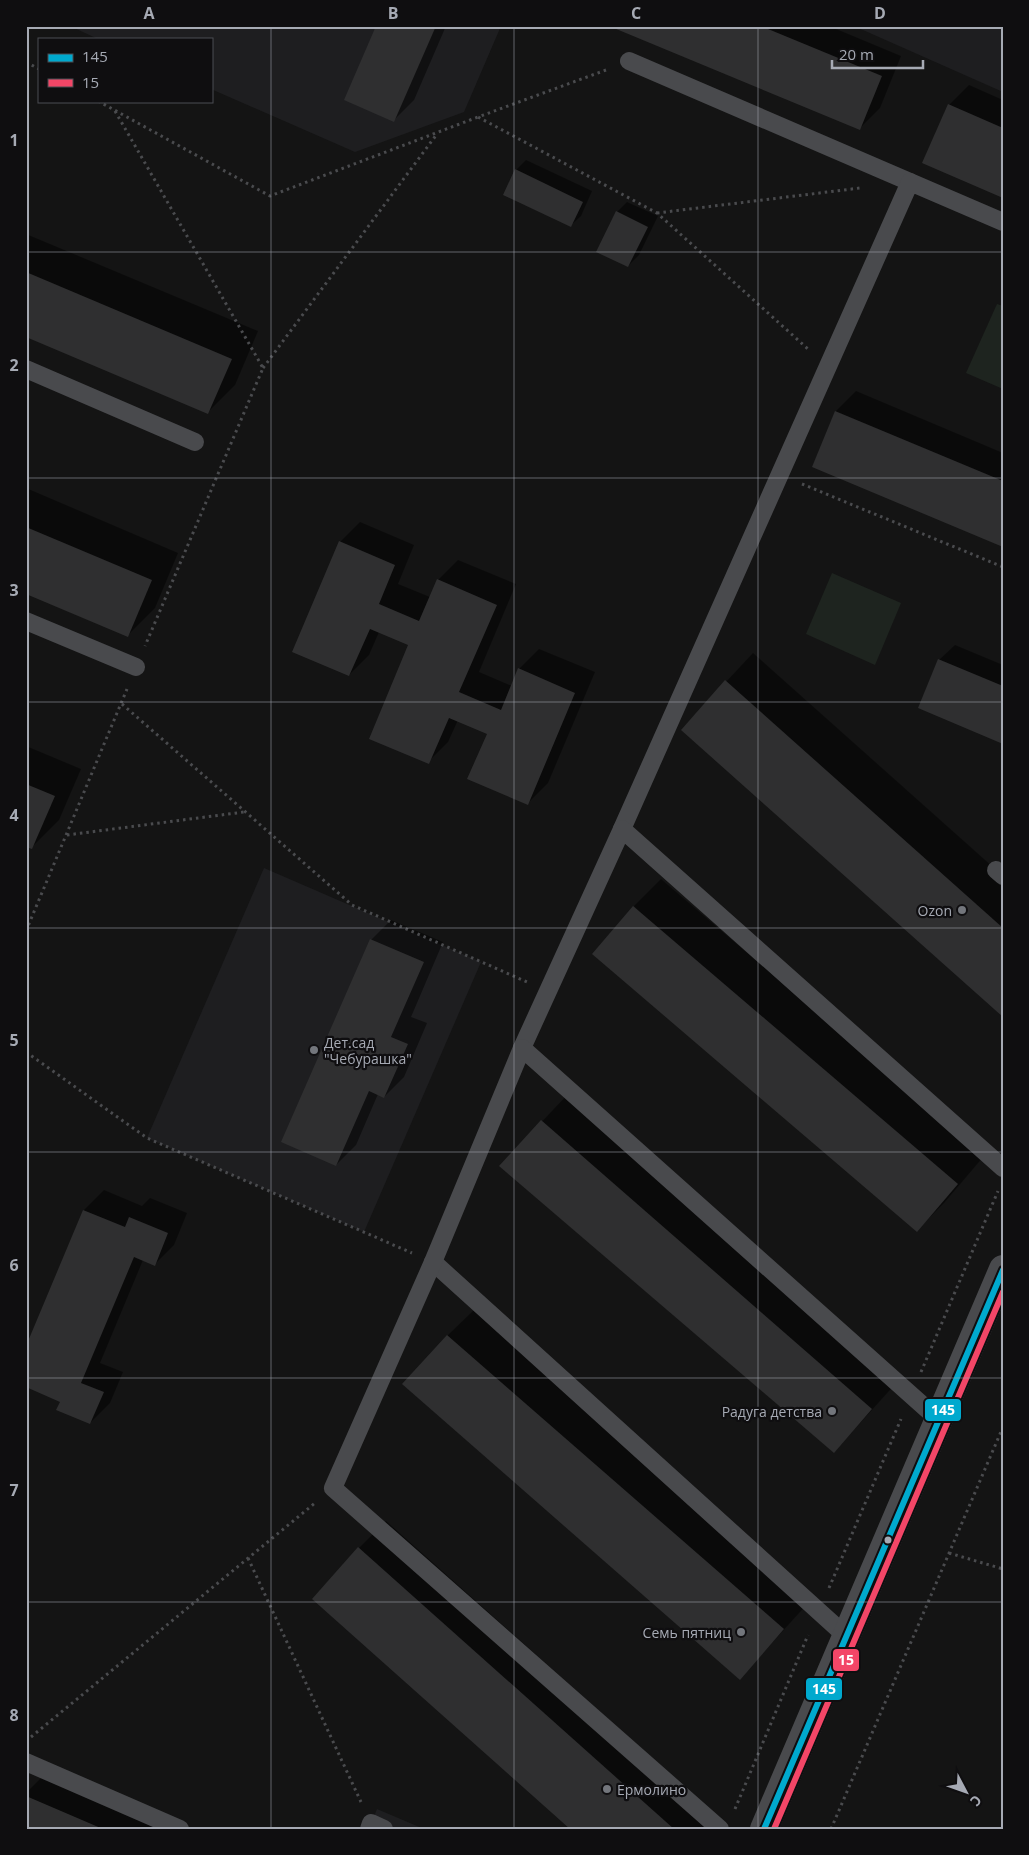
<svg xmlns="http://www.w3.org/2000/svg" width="1029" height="1855" font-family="'Open Sans',sans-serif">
<rect width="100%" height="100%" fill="#141414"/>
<g fill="#1e1e20">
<polygon points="70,26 501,26 464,112 355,152 211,89 211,39 98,39"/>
<polygon points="854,26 1003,26 1003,92"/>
<polygon points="264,868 481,962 364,1232 147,1138"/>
<polygon points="377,1809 424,1829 369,1829"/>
</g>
<g fill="#1e241f">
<polygon points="997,304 1003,306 1003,389 966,373"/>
<polygon points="832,573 901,603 875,665 806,634"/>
</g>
<g fill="#0007">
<polygon points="378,26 446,26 414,100 394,120"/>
<polygon points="612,26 829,26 901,56 880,108 860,128"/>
<polygon points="969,85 1003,100 1003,196 949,105"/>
<polygon points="526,160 592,191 581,216 570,226 516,170"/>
<polygon points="627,202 658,216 639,255 628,266 617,212"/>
<polygon points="26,234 258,331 235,385 208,412 26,336"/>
<polygon points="856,391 1003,453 1003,546 813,466 836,411"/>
<polygon points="26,488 178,553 155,608 127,636 26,593"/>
<polygon points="360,522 414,545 398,584 430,597 438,580 458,560 516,584 479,672 512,686 519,669 539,649 595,672 548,783 528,803 488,733 458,720 448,742 428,762 410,645 379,632 369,655 349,675 340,542"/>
<polygon points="955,645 1003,665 1003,743 939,660"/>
<polygon points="753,653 1003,876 1003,1016 682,729"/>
<polygon points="26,746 81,769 59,820 31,848 26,845"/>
<polygon points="661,879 984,1156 944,1203 917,1230 634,906"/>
<polygon points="391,920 443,942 411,1017 427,1023 404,1077 384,1097 378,1094 356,1145 336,1165 371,940"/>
<polygon points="569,1093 898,1381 834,1452 500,1166"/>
<polygon points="104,1190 142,1206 150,1198 187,1213 174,1245 154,1265 143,1260 100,1363 123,1372 110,1403 90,1423 62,1401 26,1349 84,1210"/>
<polygon points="475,1309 810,1601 740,1678 447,1336"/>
<polygon points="386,1521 719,1818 709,1829 572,1829 359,1548"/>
<polygon points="51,1768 193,1829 26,1829 26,1793"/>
</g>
<g fill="#2f2f30">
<polygon points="376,26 436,26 394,122 344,100"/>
<polygon points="609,26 761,26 882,76 860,130"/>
<polygon points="948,104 1003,128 1003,198 922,163"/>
<polygon points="515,169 583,202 571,227 503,195"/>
<polygon points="616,211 648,227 628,267 596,252"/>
<polygon points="26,272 232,359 208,414 26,337"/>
<polygon points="835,411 1003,481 1003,547 812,467"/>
<polygon points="26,527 152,580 128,637 26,594"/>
<polygon points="339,541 395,565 379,604 419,621 437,579 497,605 459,692 501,710 518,668 575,693 528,805 467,779 487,734 449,718 429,764 369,739 408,645 370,629 349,676 292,652"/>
<polygon points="938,659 1003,686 1003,744 918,708"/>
<polygon points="725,680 1003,928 1003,1017 681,730"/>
<polygon points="26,784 55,796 32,849 26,847"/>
<polygon points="633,906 958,1184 917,1232 592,954"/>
<polygon points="370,939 424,962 391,1037 408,1044 384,1098 369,1091 336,1166 281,1142"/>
<polygon points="541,1120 872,1409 834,1453 499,1166"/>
<polygon points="83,1210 125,1227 129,1217 168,1233 155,1266 134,1257 81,1383 104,1392 90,1424 56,1410 60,1402 26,1387 26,1346"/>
<polygon points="447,1335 784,1629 740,1680 402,1384"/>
<polygon points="358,1547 674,1829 570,1829 312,1599"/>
<polygon points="26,1796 103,1829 26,1829"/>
</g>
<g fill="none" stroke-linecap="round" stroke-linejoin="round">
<g stroke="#4a4b4e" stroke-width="3" stroke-dasharray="2.5 4" stroke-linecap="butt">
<polyline points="26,62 39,69"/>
<polyline points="606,70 478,117 657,213 808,349"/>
<polyline points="98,101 270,196 478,117"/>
<polyline points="115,111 263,368 145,646"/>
<polyline points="657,213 860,188"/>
<polyline points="263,368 437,134"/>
<polyline points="802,484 1003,567"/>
<polyline points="122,704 352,905 527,982"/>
<polyline points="67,835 244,812"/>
<polyline points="26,931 127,689"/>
<polyline points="26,1052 147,1138 412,1253"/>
<polyline points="921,1372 998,1191"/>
<polyline points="949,1553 1003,1569"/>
<polyline points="248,1558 361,1802"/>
<polyline points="829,1588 901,1419"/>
<polyline points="31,1737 315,1503"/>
<polyline points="735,1809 808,1635"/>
<polyline points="831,1829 1003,1427"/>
</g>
<g stroke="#494a4d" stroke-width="18">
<polyline points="629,61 910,182"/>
<polyline points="26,369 195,442"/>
<polyline points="26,621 136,667"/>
<polyline points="622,829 910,182 1003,222"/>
<polyline points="996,870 1003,876"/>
<polyline points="522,1048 622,829 1003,1168"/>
<polyline points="433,1262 845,1635"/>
<polyline points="26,1762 180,1829"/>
<polyline points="369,1829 371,1823 384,1829"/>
<polyline points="720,1829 333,1488 433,1262 522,1048 938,1419"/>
</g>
<polyline stroke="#494a4d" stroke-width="28" points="764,1829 1003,1269"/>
<defs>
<polyline id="bus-1" points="764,1829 1003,1270"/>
<polyline id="bus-2" points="774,1829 1003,1292"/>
</defs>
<use href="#bus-1" stroke="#0f0e10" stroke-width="10"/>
<use href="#bus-2" stroke="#0f0e10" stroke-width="10"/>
<use href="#bus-1" stroke="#00a9ce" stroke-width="6"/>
<use href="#bus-2" stroke="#f34667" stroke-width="6"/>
</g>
<path fill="none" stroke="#a6aab4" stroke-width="1" stroke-opacity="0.55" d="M271,26V1829M514,26V1829M758,26V1829M26,252H1003M26,478H1003M26,702H1003M26,928H1003M26,1152H1003M26,1378H1003M26,1602H1003"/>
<g fill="#73767c" stroke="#0f0e10" stroke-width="2">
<circle cx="962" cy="910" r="5"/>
<circle cx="314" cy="1050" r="5"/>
<circle cx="832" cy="1411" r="5"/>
<circle cx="741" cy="1632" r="5"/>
<circle cx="607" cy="1789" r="5"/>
</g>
<circle fill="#a6aab4" stroke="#0f0e10" stroke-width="2" cx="888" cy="1540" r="4.5"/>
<g text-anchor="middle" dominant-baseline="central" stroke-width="4.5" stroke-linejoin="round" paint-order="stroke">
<g font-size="14" fill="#a6aab4" stroke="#0f0e10" text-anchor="end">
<text x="952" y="910">Ozon</text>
<text x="324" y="1042" text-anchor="start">Дет.сад<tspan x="324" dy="16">"Чебурашка"</tspan></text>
<text x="822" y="1411">Радуга детства</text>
<text x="731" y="1632">Семь пятниц</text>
<text x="617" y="1789" text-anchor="start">Ермолино</text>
</g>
</g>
<g stroke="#0f0e10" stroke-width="2">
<rect x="924" y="1398" width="38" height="24" rx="5" fill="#00a9ce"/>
<rect x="832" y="1648" width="28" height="24" rx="5" fill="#f34667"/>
<rect x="805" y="1677" width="38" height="24" rx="5" fill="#00a9ce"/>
</g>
<g font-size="14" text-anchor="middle" font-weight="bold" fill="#fff">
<text x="943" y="1415">145</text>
<text x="846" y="1665">15</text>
<text x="824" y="1694">145</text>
</g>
<rect width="1029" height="1855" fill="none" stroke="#0f0e10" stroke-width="55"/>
<rect x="38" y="38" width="175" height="65" fill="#0f0e10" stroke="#4b4c52"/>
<rect x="48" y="54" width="25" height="8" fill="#00a9ce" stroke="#4b4c52"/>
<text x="82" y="62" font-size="15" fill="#a6aab4">145</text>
<rect x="48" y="79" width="25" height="8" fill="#f34667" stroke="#4b4c52"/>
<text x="82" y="88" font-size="15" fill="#a6aab4">15</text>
<g transform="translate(966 1792) rotate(131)" stroke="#0f0e10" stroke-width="4" paint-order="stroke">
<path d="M0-4L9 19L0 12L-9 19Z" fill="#a6aab4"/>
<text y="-8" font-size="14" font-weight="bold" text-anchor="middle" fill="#a6aab4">С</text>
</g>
<path d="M832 60v8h91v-8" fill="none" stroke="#a6aab4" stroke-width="2.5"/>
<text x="839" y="60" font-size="15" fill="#a6aab4" stroke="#0f0e10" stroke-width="4" paint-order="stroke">20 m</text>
<rect x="28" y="28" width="974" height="1800" fill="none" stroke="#a6aab4" stroke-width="2"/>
<g font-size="16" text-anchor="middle" font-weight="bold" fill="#a6aab4">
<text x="149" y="19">A</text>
<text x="393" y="19">B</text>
<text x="636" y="19">C</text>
<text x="880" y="19">D</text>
<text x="14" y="146">1</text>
<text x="14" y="371">2</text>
<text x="14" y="596">3</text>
<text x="14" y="821">4</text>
<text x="14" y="1046">5</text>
<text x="14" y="1271">6</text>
<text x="14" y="1496">7</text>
<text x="14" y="1721">8</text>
</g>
</svg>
